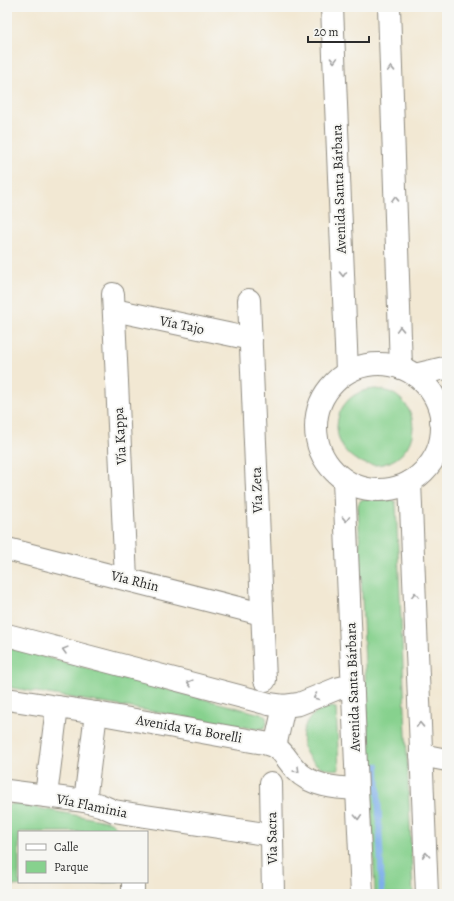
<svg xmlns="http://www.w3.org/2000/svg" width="454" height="901" font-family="Alegreya,serif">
<rect width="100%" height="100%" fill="#f6f6f2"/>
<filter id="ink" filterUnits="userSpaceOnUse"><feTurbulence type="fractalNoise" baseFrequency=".025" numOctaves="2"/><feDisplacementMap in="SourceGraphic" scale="8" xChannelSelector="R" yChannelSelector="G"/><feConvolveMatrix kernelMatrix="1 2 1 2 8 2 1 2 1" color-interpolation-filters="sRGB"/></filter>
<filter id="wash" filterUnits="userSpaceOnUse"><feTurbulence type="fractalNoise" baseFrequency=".012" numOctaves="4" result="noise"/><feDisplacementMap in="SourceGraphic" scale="16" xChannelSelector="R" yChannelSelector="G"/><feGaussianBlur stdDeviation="0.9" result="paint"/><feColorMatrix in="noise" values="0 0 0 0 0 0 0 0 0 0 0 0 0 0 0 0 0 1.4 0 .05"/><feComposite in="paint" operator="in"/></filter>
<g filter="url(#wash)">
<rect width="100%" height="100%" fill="#f2e8d3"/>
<g fill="#87d18e" stroke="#597e5c">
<circle cx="375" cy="427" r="38"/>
<polygon points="363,499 391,499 395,501 396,505 413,894 375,894 358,505 360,501"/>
<polygon points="7,647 261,714 266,717 267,724 264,728 257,729 7,687"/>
<path d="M331,707L336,708L339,769C310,774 291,740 310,718C313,714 317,711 322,709C325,708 328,708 331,707Z"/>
<polygon points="11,804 17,804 111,822 116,827 119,832 19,832 19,882 119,882 7,886 7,807"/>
</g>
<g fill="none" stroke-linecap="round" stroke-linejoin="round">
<polyline stroke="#7eafea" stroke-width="6" points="377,766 382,894"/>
</g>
</g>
<g filter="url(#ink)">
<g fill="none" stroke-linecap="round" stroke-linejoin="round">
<defs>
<g id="street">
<polyline points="113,294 126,579"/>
<polyline points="249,300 265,680"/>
<polyline points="114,310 251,339"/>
<polyline points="415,375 440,369 447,368"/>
<polyline points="441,421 447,419"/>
<polyline points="7,549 262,614"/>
<polyline points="7,635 269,704 284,706 299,704 336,689 353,685"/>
<path d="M7,699L96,713L264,743C284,748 283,756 296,770C311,786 335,788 357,789"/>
<polyline points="275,747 284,706"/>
<polyline points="421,755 447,760"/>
<polyline points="271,783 273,894"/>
<polyline points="7,791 85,801 100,805 114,811 132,814 272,835"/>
<polyline points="46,796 57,707"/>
<polyline points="85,801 96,713"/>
<polyline points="133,882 133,894"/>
</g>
<g id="secondary">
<polyline points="332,7 347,371"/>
<polyline points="389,7 401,368"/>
<circle cx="379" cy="427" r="63"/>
<polyline points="344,480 357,789 362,894"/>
<polyline points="410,482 427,894"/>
</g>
</defs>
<use href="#street" stroke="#8e8a7f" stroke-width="24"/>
<use href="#secondary" stroke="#8e8a7f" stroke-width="24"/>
<use href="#street" stroke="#fff" stroke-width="22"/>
<use href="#secondary" stroke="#fff" stroke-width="22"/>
</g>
<defs><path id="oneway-chevron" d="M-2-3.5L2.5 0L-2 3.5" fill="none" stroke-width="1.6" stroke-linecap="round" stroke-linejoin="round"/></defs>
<g stroke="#a0a0a0">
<use href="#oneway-chevron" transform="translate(334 60) rotate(88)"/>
<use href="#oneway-chevron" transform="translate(391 69) rotate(-92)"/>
<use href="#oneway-chevron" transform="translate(395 199) rotate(-92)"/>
<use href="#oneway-chevron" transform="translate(343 274) rotate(88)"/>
<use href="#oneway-chevron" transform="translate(400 329) rotate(-92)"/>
<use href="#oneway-chevron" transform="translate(346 519) rotate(88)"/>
<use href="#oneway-chevron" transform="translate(415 595) rotate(-92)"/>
<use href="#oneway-chevron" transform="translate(65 650) rotate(-165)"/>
<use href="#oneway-chevron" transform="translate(190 683) rotate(-165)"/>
<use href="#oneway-chevron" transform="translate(316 697) rotate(157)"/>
<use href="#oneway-chevron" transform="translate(420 725) rotate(-92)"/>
<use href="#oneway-chevron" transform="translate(297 770) rotate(44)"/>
<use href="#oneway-chevron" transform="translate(358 817) rotate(87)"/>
<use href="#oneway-chevron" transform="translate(426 855) rotate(-93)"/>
</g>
</g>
<g text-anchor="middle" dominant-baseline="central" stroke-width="4" stroke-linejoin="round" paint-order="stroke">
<g font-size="14" fill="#2b2b2b" stroke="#f6f6f2">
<text transform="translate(339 189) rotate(-92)">Avenida Santa Bárbara</text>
<text transform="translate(182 325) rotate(12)">Vía Tajo</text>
<text transform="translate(120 436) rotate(-93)">Vía Kappa</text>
<text transform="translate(257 490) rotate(-92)">Vía Zeta</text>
<text transform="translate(135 581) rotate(14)">Vía Rhin</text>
<text transform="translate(353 687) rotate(-92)">Avenida Santa Bárbara</text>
<text transform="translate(189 729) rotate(10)">Avenida Vía Borelli</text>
<text transform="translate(92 806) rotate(12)">Vía Flaminia</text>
<text transform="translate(272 838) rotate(-91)">Via Sacra</text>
</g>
</g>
<rect width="454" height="901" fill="none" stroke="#f6f6f2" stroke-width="24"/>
<rect x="18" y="831" width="130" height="52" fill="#f6f6f2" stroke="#a5a5a2"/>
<rect x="26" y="844" width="20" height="6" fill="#ffffff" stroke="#a5a5a2"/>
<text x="54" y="851" font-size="12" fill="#2b2b2b">Calle</text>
<rect x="26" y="861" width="20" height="12" fill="#87d18e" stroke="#a5a5a2"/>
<text x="54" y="871" font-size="12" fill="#2b2b2b">Parque</text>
<path d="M308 36v6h61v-6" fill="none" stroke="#2b2b2b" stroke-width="2"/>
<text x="314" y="36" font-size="12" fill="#2b2b2b" stroke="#f6f6f2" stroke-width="3" paint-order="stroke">20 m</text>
</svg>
